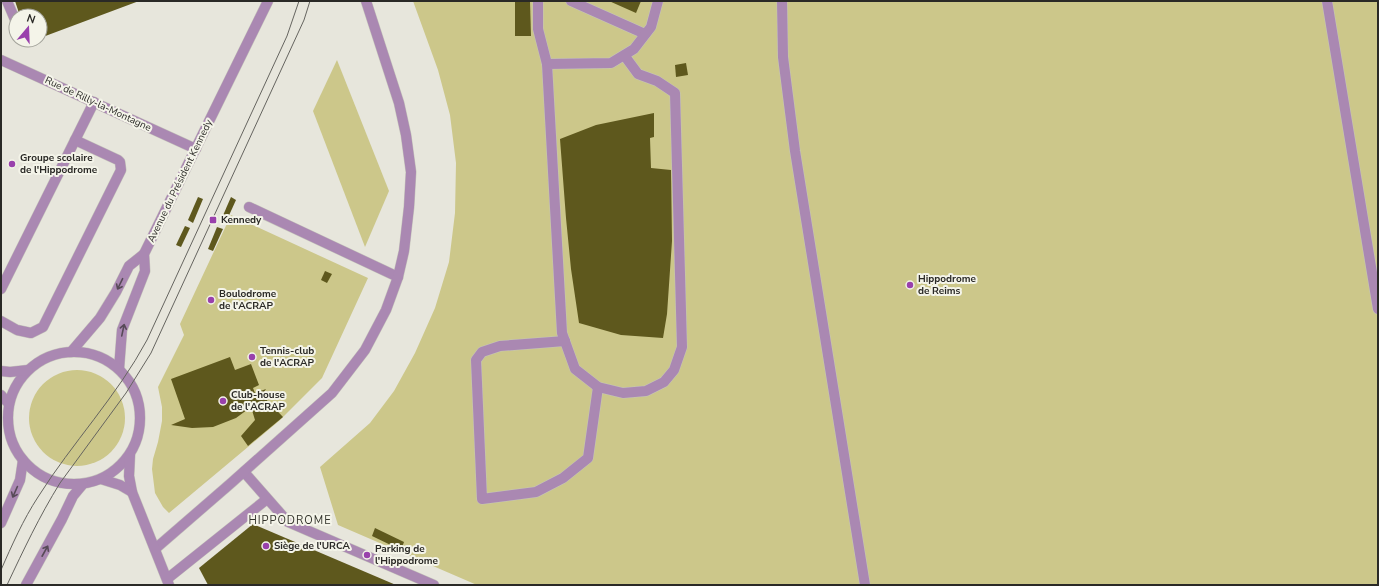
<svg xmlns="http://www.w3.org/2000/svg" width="1379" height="586" font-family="'Nunito Sans',sans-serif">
<rect width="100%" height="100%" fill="#e7e6dc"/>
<g fill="#ccc78a">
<polygon points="413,1 1378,1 1378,585 477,585 338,525 320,467 370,423 394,391 415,353 435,308 449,262 455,213 456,163 450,115 438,70"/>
<polygon points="337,60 389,191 365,247 313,111"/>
<polygon points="231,215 368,278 322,378 279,421 169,513 163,507 155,493 152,469 153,459 158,442 162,421 162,407 158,387 184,335 180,324"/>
<circle cx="77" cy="418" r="48"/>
</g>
<g fill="#5e581d">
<polygon points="15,1 139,1 40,38 40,16 20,16"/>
<polygon points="515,1 530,1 531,36 515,36"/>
<polygon points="609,1 641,1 636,13"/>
<polygon points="686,63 688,75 676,77 675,65"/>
<polygon points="654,113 654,137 650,138 651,168 671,170 672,241 667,314 663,338 621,335 579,323 571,269 566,218 560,139 596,125"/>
<polygon points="198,197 203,199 193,223 188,220"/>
<polygon points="231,197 236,200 226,222 221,220"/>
<polygon points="185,226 190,228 181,247 176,245"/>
<polygon points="217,227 223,229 213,251 208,249"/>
<polygon points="325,271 332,274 327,283 321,280"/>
<polygon points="230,357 235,370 251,364 259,385 253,388 255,393 266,389 262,395 283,417 248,446 241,436 255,420 251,407 236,418 213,427 192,428 171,425 185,419 171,379"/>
<polygon points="253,524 396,585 208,585 199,568"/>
<polygon points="375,528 404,542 401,550 372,536"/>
</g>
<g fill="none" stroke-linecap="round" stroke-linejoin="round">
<defs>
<g id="service">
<polyline points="7,1 16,22"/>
<polyline points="538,1 538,29 547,64"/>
<polyline points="571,1 645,34"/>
<polyline points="782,1 783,57 795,151 865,585"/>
<polyline points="1327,1 1378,309"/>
<polyline points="624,55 638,74 657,81 675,93 682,347 674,370 664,382 646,391 623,393 598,387 575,369 562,333 547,64 611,63 634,49 651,27 658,1"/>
<polyline points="249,207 398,277"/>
<polyline points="1,289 94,102"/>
<polyline points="1,321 17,330 31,333 43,327 121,170 120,162 118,160 75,140"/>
<polyline points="565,341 500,346 482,352 476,360 482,499 536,492 563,478 588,458 598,387"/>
<polyline points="244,472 288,522 434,585"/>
</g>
<polyline id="pedestrian" points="167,579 267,499"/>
<g id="minor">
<polyline points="1,60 196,149"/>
<polyline points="71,352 100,318 116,292 129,266 144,254"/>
<polyline points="119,369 122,330 145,271 144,254 268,1"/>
<polyline points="155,549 230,484 332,393 365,350 386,310 398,277 404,251 409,207 411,172 406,135 399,103 366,1"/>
</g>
<g id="tertiary">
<circle cx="74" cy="418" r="66"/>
<polyline points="1,371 10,372 28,370"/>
<polyline points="1,395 9,404"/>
<polyline points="130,455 129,476 132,492 169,585"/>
<polyline points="101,479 120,485 132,492"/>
<polyline points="1,523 20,480 23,460"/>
<polyline points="26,585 62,519 73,496 83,484"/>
</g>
</defs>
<use href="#service" stroke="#c5c4bb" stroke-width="11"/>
<use href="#pedestrian" stroke="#c5c4bb" stroke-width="11"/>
<use href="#minor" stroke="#c5c4bb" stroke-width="11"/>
<use href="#tertiary" stroke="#c5c4bb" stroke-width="11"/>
<use href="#service" stroke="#aa88b2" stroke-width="10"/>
<use href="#pedestrian" stroke="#aa88b2" stroke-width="10"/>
<use href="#minor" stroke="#aa88b2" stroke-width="10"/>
<use href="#tertiary" stroke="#aa88b2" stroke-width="10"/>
<g stroke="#65645f" stroke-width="1">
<path d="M1,570C12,545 23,520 38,497C72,443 117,396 147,340L287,36L299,1"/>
<path d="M7,585C24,549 39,517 60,483L126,393L151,353L304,20L310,1"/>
</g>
</g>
<defs><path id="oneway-shaft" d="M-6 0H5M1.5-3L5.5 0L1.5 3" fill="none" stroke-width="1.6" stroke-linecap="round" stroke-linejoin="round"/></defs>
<g stroke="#574a57">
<use href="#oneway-shaft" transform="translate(120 284) rotate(116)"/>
<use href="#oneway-shaft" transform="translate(123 330) rotate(-78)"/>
<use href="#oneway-shaft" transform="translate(15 492) rotate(114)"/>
<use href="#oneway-shaft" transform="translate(45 551) rotate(-61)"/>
</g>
<g fill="#9940ac" stroke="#f4f4e9" stroke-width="1.5">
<circle cx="12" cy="164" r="4"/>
<rect x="209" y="216" width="8" height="8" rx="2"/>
<circle cx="910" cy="285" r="4"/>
<circle cx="211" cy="300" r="4"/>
<circle cx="252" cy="357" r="4"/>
<circle cx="223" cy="401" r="4"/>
<circle cx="266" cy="546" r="4"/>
<circle cx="367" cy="555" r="4"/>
</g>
<g text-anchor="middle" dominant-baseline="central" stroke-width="4" stroke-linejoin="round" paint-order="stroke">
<g font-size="10" fill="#2a2926" stroke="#f4f4e9">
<text transform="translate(98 104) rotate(25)">Rue de Rilly-la-Montagne</text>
<text transform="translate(180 181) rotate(-64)">Avenue du Président Kennedy</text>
</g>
<g font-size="10" font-weight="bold" fill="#2a2926" stroke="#f4f4e9" text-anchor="start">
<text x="20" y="158">Groupe scolaire<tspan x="20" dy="12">de l'Hippodrome</tspan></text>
<text x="221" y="220">Kennedy</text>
<text x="918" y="279">Hippodrome<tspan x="918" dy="12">de Reims</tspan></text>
<text x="219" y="294">Boulodrome<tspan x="219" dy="12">de l'ACRAP</tspan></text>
<text x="260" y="351">Tennis-club<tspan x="260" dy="12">de l'ACRAP</tspan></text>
<text x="231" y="395">Club-house<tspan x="231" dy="12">de l'ACRAP</tspan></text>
<text x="274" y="546">Siège de l'URCA</text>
<text x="375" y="549">Parking de<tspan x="375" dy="12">l'Hippodrome</tspan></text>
</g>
<g font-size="11" letter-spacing="1" fill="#32322a" stroke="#f4f4e9">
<text x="290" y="520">HIPPODROME</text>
</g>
</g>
<rect width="1379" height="586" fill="none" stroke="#2a2926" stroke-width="4"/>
<g transform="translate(28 28) rotate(19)"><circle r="19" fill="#f4f4e9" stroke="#a3a39b"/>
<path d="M0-3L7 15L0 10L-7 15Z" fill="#9940ac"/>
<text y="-6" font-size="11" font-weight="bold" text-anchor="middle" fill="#2a2926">N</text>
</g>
</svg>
